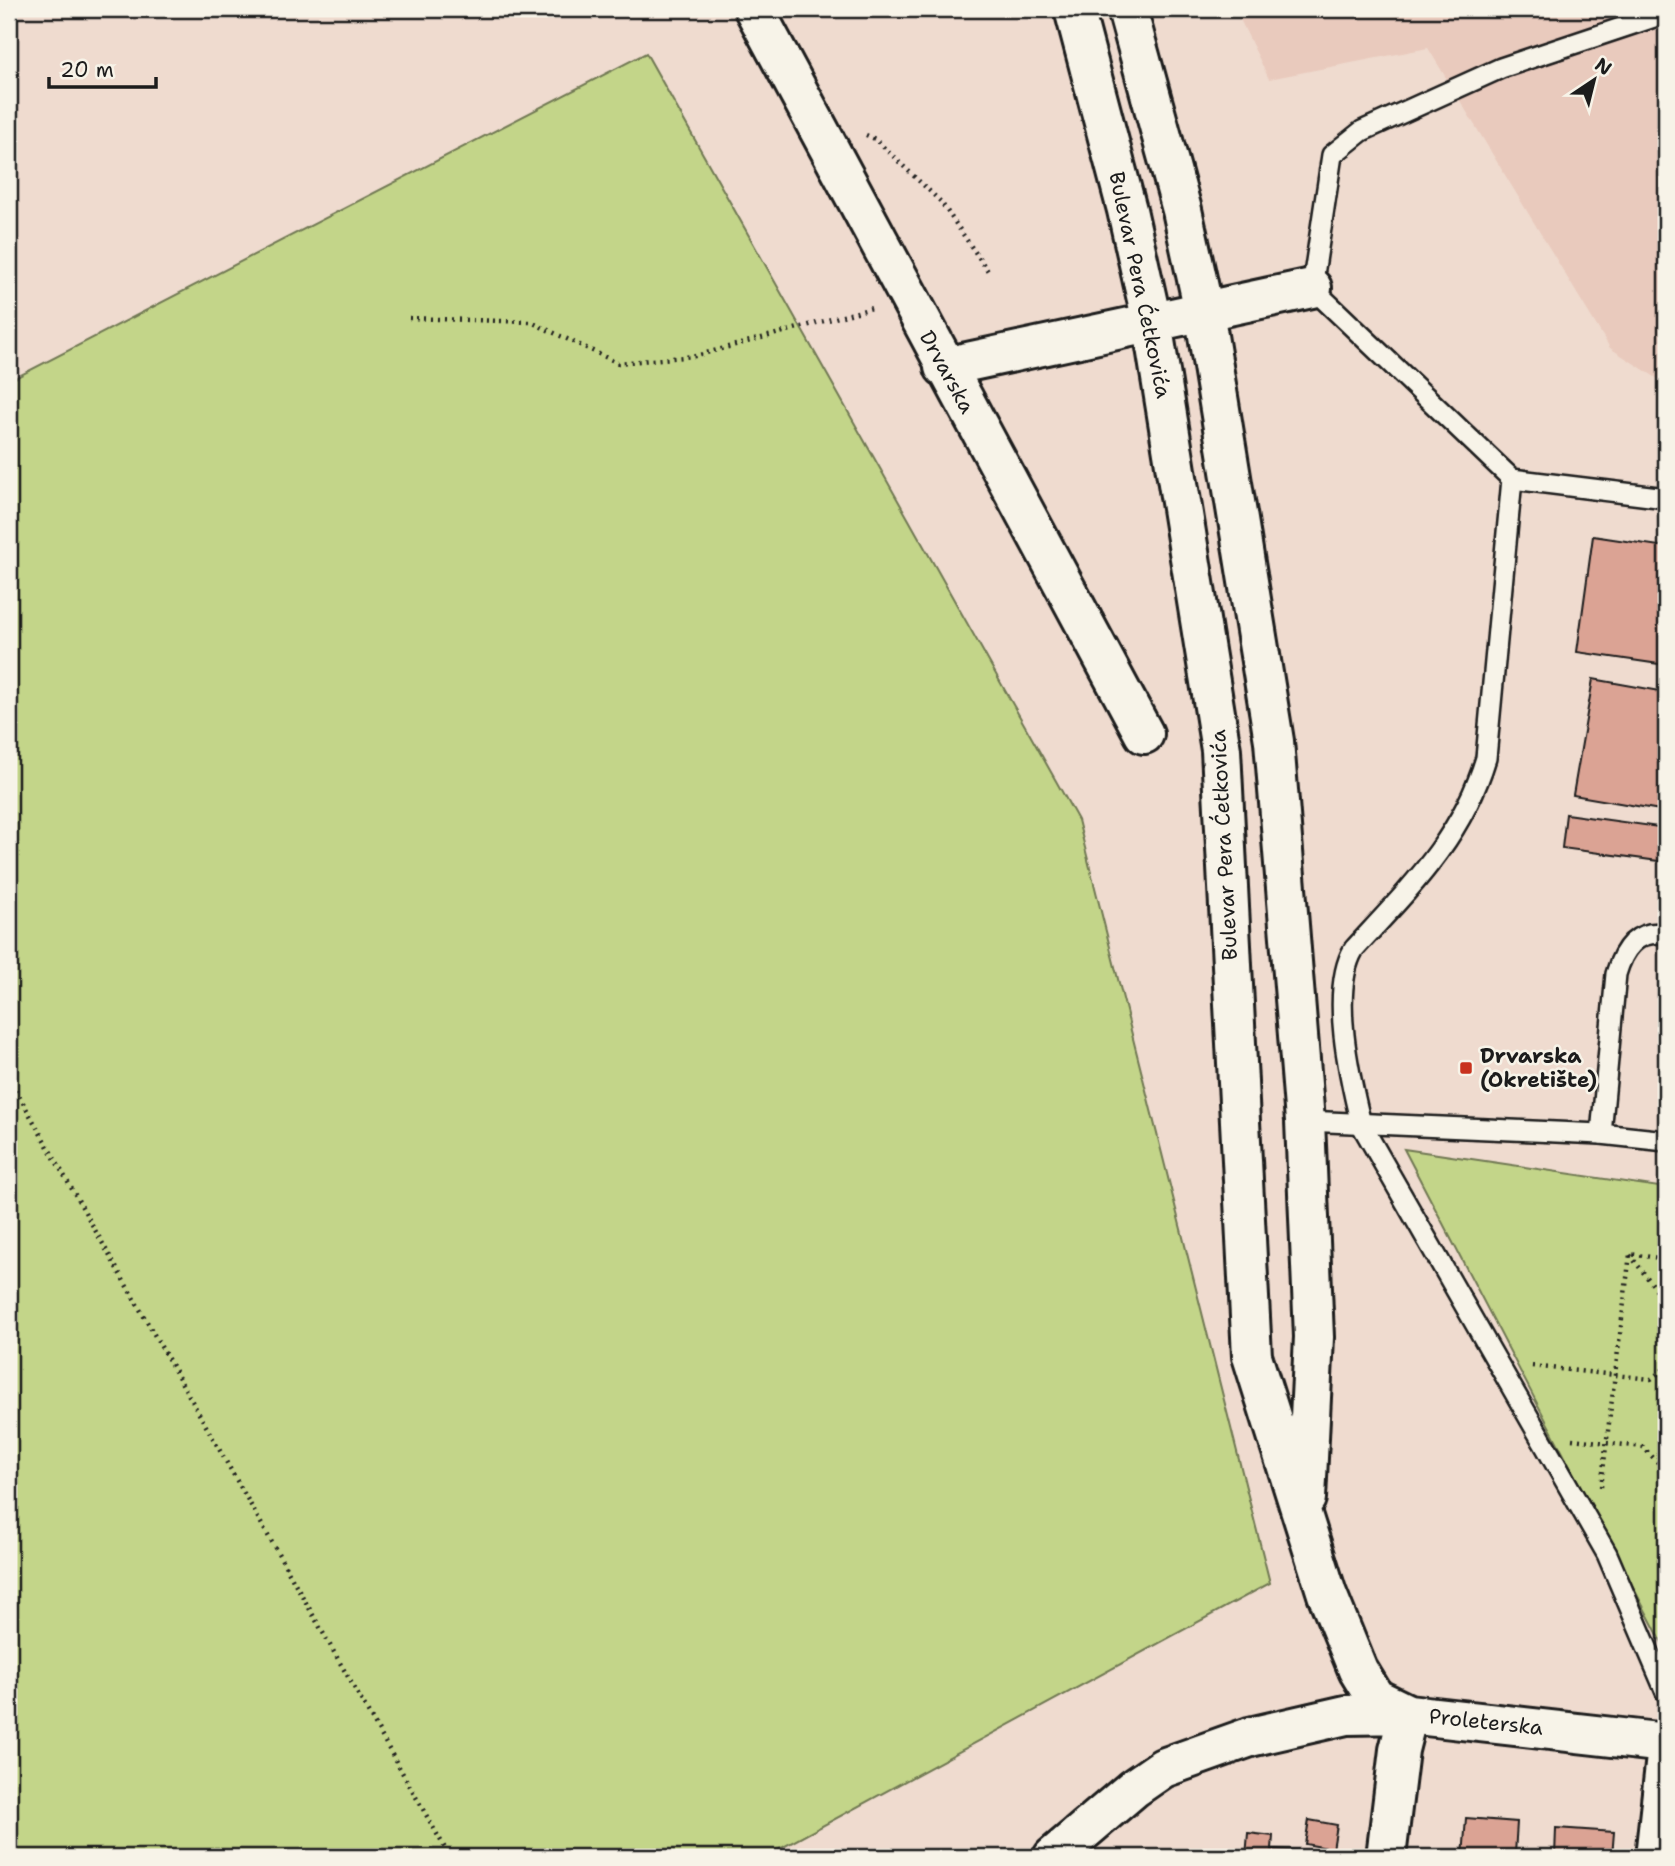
<svg xmlns="http://www.w3.org/2000/svg" width="1675" height="1866" font-family="'Shantell Sans',sans-serif">
<rect width="100%" height="100%" fill="#efdbcf"/>
<filter id="ink" filterUnits="userSpaceOnUse"><feTurbulence type="fractalNoise" baseFrequency=".0143" numOctaves="2"/><feDisplacementMap in="SourceGraphic" scale="14" xChannelSelector="R" yChannelSelector="G"/><feConvolveMatrix kernelMatrix="1 2 1 2 8 2 1 2 1" color-interpolation-filters="sRGB"/></filter>
<g filter="url(#ink)">
<polygon fill="#e9cabd" points="1235,9 1666,9 1666,384 1610,348 1428,48 1269,79"/>
<g fill="#c3d589" stroke="#707852" stroke-width="2">
<polygon points="646,53 1078,820 1270,1583 765,1857 9,1857 9,381"/>
<polygon points="1404,1149 1666,1188 1666,1650"/>
</g>
<g fill="#dba394" stroke="#1c1c1c" stroke-width="2">
<polygon points="1593,536 1666,547 1666,665 1577,652"/>
<polygon points="1593,679 1666,692 1666,811 1573,795"/>
<polygon points="1566,814 1666,828 1666,862 1562,848"/>
<polygon points="1466,1818 1517,1822 1515,1854 1531,1854 1531,1857 1463,1857"/>
<polygon points="1309,1820 1337,1825 1333,1849 1305,1844"/>
<polygon points="1556,1828 1614,1832 1612,1857 1555,1857"/>
<polygon points="1248,1833 1273,1836 1272,1849 1308,1851 1307,1857 1246,1857"/>
</g>
<g fill="none" stroke-linecap="round" stroke-linejoin="round">
<defs>
<g id="service">
<path d="M1666,13L1501,68L1362,131L1332,155L1312,288L1512,479L1486,758C1462,838 1409,889 1354,949C1329,990 1350,1079 1361,1124L1607,1554L1666,1692"/>
<polyline points="1512,479 1666,498"/>
<polyline points="1305,1121 1601,1134 1666,1141"/>
<path d="M1601,1134L1616,974C1623,950 1636,929 1666,934"/>
</g>
<g id="minor">
<polyline points="754,9 1144,734"/>
<polyline points="944,367 1312,288"/>
<polyline points="1053,1857 1134,1788 1163,1768 1250,1737 1346,1715 1408,1714 1399,1750 1386,1857"/>
<polyline points="1655,1857 1666,1756"/>
</g>
<g id="secondary">
<polyline points="1074,9 1127,210 1152,322 1221,750 1252,1356 1327,1594 1358,1670 1375,1698 1408,1714 1666,1743"/>
<polyline points="1127,9 1182,210 1204,311 1274,741 1305,1121 1314,1337 1306,1498"/>
</g>
</defs>
<use href="#service" stroke="#1c1c1c" stroke-width="24"/>
<use href="#minor" stroke="#1c1c1c" stroke-width="44"/>
<use href="#secondary" stroke="#1c1c1c" stroke-width="44"/>
<g stroke="#1c1c1c" stroke-width="4.5" stroke-dasharray="2 5" stroke-linecap="butt">
<polyline points="866,135 875,139 941,202 990,274"/>
<polyline points="409,318 531,322 618,363 695,356 872,308"/>
<polyline points="9,1078 450,1857"/>
<polyline points="1630,1255 1666,1302"/>
<polyline points="1532,1366 1651,1379 1666,1367"/>
<polyline points="1572,1439 1643,1447 1666,1471"/>
<polyline points="1601,1487 1630,1254 1666,1259"/>
</g>
<use href="#service" stroke="#f7f3e8" stroke-width="19"/>
<use href="#minor" stroke="#f7f3e8" stroke-width="38"/>
<use href="#secondary" stroke="#f7f3e8" stroke-width="38"/>
</g>
</g>
<rect fill="#c8321e" stroke="#f7f3e8" stroke-width="2.5" x="1459" y="1061" width="14" height="14" rx="3.5"/>
<g text-anchor="middle" dominant-baseline="central" stroke-width="5" stroke-linejoin="round" paint-order="stroke">
<g font-size="21" fill="#1c1c1c" stroke="#f7f3e8">
<text transform="translate(1140 285) rotate(78)">Bulevar Pera Ćetkovića</text>
<text transform="translate(947 372) rotate(61)">Drvarska</text>
<text transform="translate(1224 845) rotate(-93)">Bulevar Pera Ćetkovića</text>
<text transform="translate(1486 1722) rotate(6)">Proleterska</text>
</g>
<g font-size="21" font-weight="bold" fill="#1c1c1c" stroke="#f7f3e8" text-anchor="start">
<text x="1480" y="1056">Drvarska<tspan x="1480" dy="24">(Okretište)</tspan></text>
</g>
</g>
<rect width="1675" height="1866" fill="none" stroke="#f7f3e8" stroke-width="35"/>
<rect x="18" y="18" width="1640" height="1831" fill="none" stroke="#1c1c1c" stroke-width="2.5" filter="url(#ink)"/>
<g transform="translate(1594 80) rotate(35)" stroke="#f7f3e8" stroke-width="5" paint-order="stroke">
<path d="M0-5L12 26L0 18L-12 26Z" fill="#1c1c1c"/>
<text y="-10" font-size="19" font-weight="bold" text-anchor="middle" fill="#1c1c1c">N</text>
</g>
<path d="M49 77v10h107v-10" fill="none" stroke="#1c1c1c" stroke-width="3.5"/>
<text x="60" y="77" font-size="21" fill="#1c1c1c" stroke="#f7f3e8" stroke-width="5" paint-order="stroke">20 m</text>
</svg>
